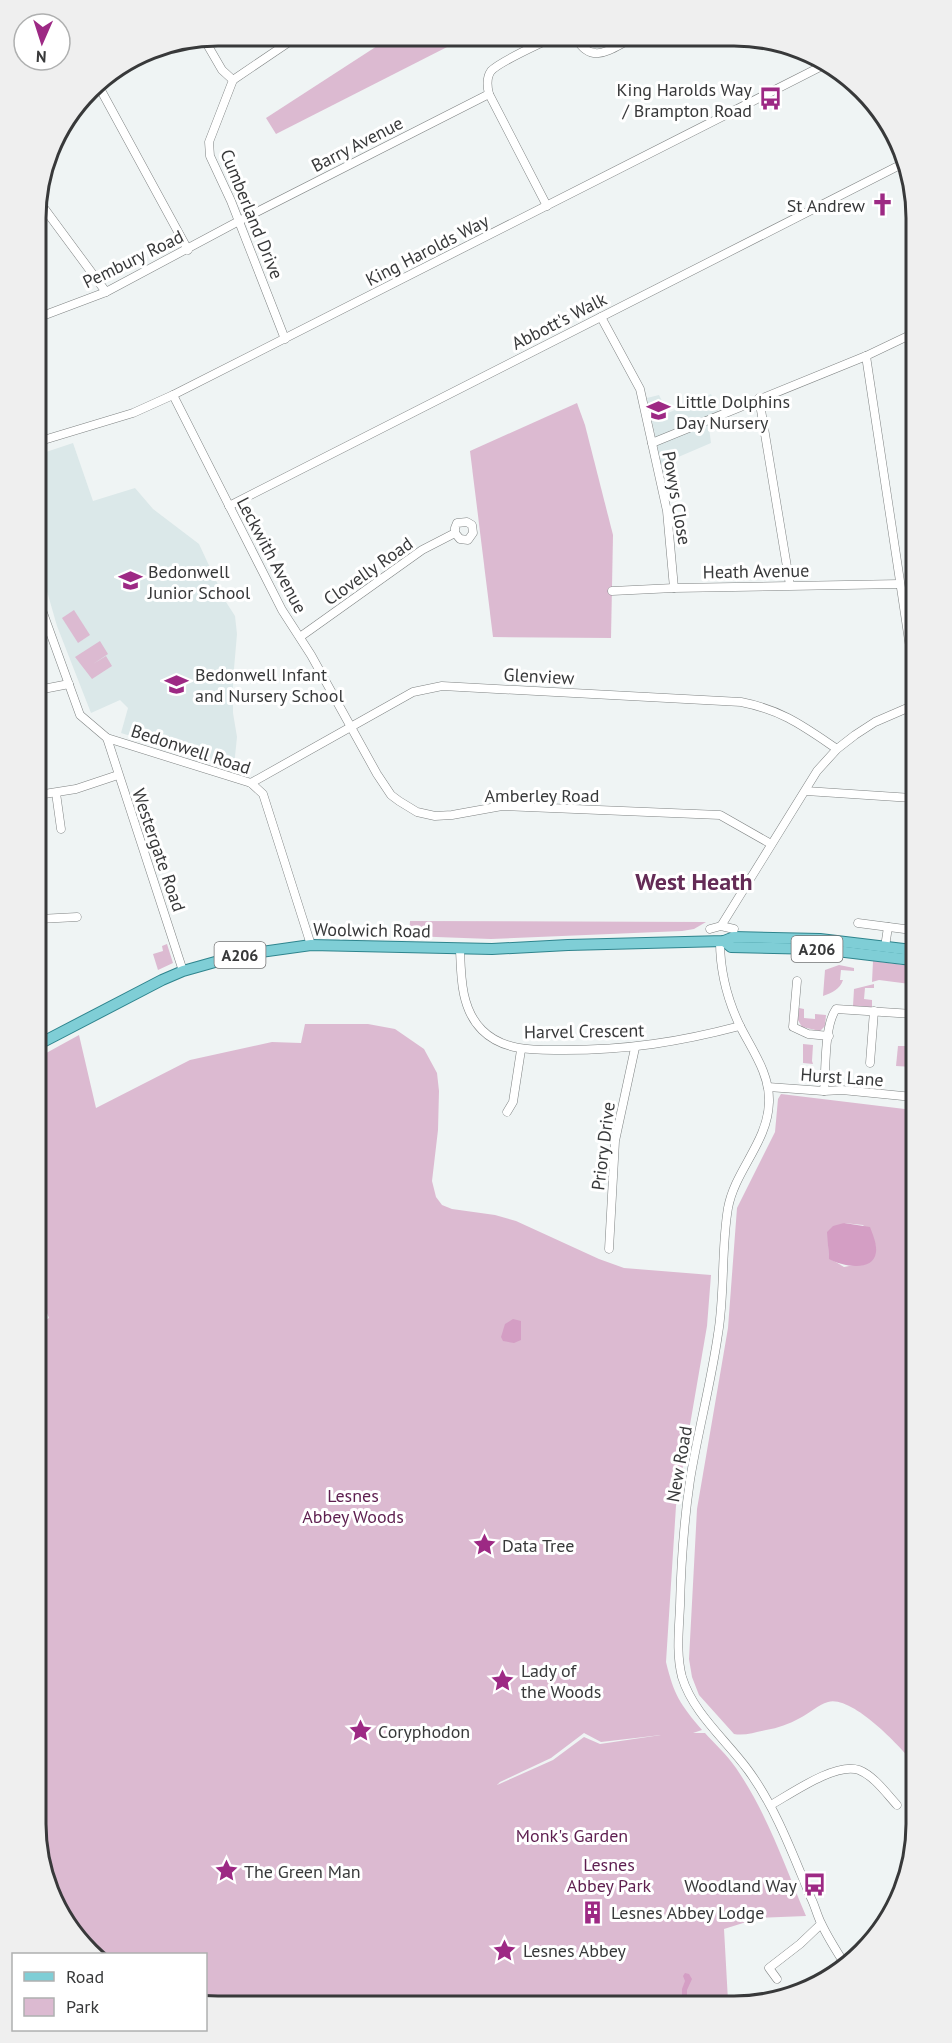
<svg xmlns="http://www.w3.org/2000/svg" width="952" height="2043" font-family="'PT Sans',sans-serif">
<rect width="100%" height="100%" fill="#eff4f4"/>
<g fill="#dbe8e9">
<polygon points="711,394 719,414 709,428 711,443 676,458 677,469 663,472 647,398 659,395 668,413"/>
<polygon points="73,443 93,501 135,488 153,509 199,544 226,602 235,616 237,634 233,680 233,713 237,737 234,766 217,763 121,733 128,708 120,700 91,713 57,626 38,560 37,455"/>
</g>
<g fill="#dcbad1" fill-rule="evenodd">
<polygon points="391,37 450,37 453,44 276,134 266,118"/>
<polygon points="577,403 585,425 613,535 611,638 493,637 470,451"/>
<polygon points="74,610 90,635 78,643 62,618"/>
<polygon points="100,641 108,654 93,664 106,656 112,666 92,679 75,657"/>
<polygon points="410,921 706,922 694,929 682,931 491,939 409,936"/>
<polygon points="167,944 173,963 158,970 153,954 163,951 162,946"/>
<polygon points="873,961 912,966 910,984 879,980 872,982"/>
<path d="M839,965L854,968V971L841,970L840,980H843C840,989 832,993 823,996L825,970Z"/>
<polygon points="874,984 874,988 865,988 864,999 872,1000 872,1007 853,1006 854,989"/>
<polygon points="799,1008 804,1009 804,1018 815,1019 815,1014 826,1015 825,1026 820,1031 802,1027 798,1020"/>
<path d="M305,1024H368L395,1029L424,1049L437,1073L439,1091L438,1130L432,1181L436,1197L442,1205L452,1209L495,1215L516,1221L599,1259L624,1268L711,1275L707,1326L676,1506L666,1662C674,1695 680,1704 702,1730L693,1733H705C715,1744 727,1755 736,1768C767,1813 785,1866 806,1916L759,1918L724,1929L728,2001L206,2003V1954H92L67,1926L42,1872L40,1323L49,1318L40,1296L39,1057L79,1035L96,1108L190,1060L272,1042L301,1043ZM584,1733L601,1742L661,1735L600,1744L584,1737L553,1760L497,1785L500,1782L551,1758Z"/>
<polygon points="803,1044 813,1045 812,1061 813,1064 803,1063"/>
<polygon points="898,1046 913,1046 913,1067 896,1066"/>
<path d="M781,1094L913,1110L915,1765C901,1747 852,1695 828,1702C818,1705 810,1713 800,1718C789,1724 778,1728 766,1730C755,1732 745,1736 734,1734L699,1695L692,1677L689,1659L697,1509L728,1328L737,1208L775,1132L778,1099ZM844,1223L863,1225C875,1239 880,1245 870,1262L844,1267L829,1258L828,1243Z"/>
</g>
<g fill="#d49ec4">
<path d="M844,1223L870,1227C873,1235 877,1244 876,1252C874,1273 841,1266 829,1259L827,1232L833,1226Z"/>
<polygon points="513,1319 521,1321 521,1340 514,1343 503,1341 501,1337 505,1324"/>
<polygon points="685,1973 689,1974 692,1979 687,1990 687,2001 682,2001 682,1989 685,1981 683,1976"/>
</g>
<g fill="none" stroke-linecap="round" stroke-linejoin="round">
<defs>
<g id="minor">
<path d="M576,38C592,66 610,49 631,39"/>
<polyline points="204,39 222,70 233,80 209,142 210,156 231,201 285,339"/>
<polyline points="233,80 298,36"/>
<polyline points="97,83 188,250"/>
<polyline points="882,115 910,178"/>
<polyline points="38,200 106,292"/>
<path d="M547,206L489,94C487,86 486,78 491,71C500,61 538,45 551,38"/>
<polyline points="601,317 640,389 667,511 674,588"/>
<polyline points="37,318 106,292 239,221 489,94"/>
<polyline points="866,356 911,654"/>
<polyline points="173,395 282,610 311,655 377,774 391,795 399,801 417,812 435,816 452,815 502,806 720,815 771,844"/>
<polyline points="759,398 790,585"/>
<polyline points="37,442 133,413 173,395 822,66"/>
<polyline points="652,443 866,356 910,335"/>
<polyline points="229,506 902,164"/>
<polyline points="612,591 674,588 900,584"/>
<polyline points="38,599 80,715 107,738 251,783 263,794 311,945"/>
<polyline points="300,637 422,550 455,533 455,528 457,523 467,522 472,525 473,533 468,540 460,539 455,533"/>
<polyline points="38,690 69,684"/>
<polyline points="107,738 183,971"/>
<path d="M251,783L413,692L442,686L741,702C782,710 803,726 837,749"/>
<polyline points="806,791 912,798"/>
<polyline points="56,793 61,829"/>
<polyline points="38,795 76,789 118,775"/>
<polyline points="39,919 77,917"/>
<polyline points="858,923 912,930"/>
<polyline points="721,926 817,771 837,749 855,735 875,722 912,706"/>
<polyline points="710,929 721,926 734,929"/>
<path d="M720,941C720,971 727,999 740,1026C752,1050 770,1074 769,1102C768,1142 735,1170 728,1208C721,1249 725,1293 718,1334C711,1383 698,1431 690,1480C684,1521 681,1564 680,1606C679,1629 676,1654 682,1677C693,1713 726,1740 748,1770C776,1808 793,1855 811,1898C815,1906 817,1915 821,1923C828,1938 837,1952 846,1966"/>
<polyline points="885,947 888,927"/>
<path d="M460,949C461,977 461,1009 482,1030C504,1052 536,1050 564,1050C628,1050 679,1042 740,1026"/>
<polyline points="797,981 793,1027 808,1034 829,1036"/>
<polyline points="870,1063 874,1011"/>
<polyline points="768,1087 824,1091 842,1090 913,1097"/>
<path d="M824,1091C826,1069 824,1026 836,1009L913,1014"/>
<polyline points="507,1112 513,1102 521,1050"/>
<polyline points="609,1249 615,1141 635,1048"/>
<path d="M771,1805C792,1793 836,1762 859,1770C874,1776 886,1793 897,1805"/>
<polyline points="777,1979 769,1968 800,1944 821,1924"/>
</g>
<g id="major">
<polyline points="724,941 731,947 820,949 912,960"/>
<polyline points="39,1044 162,980 183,971 240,955 311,945 492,949 568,945 724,941 734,937 820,939 912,950"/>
</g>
</defs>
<use href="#minor" stroke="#7f8383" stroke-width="9"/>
<use href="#major" stroke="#2e848d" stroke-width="12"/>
<use href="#minor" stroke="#fff" stroke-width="8"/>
<use href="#major" stroke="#7fced6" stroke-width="10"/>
</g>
<defs>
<symbol id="bus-bare" viewBox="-9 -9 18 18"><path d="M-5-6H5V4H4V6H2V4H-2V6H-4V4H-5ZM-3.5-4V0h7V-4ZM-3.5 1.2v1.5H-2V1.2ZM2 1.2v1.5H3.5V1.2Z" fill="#9d2984" stroke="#fff" stroke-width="2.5" paint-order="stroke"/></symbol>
<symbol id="church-bare" viewBox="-9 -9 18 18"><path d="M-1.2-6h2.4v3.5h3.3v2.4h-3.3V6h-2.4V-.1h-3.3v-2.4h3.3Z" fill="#9d2984" stroke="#fff" stroke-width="2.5" paint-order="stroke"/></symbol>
<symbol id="school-bare" viewBox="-9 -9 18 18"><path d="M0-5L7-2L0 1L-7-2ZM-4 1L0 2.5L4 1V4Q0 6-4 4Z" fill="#9d2984" stroke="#fff" stroke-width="2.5" paint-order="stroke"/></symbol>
<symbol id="sight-bare" viewBox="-9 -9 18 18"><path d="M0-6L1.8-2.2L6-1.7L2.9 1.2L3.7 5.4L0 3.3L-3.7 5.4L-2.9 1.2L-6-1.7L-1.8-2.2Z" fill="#9d2984" stroke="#fff" stroke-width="2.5" paint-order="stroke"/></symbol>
<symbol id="building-bare" viewBox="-9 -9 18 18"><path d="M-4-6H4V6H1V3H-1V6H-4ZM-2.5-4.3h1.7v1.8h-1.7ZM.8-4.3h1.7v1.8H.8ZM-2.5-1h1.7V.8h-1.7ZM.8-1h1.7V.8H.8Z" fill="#9d2984" stroke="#fff" stroke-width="2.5" paint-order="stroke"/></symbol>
</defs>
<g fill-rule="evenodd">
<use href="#bus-bare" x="754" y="82" width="33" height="33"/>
<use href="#church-bare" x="866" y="188" width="33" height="33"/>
<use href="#school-bare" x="642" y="394" width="33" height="33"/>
<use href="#school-bare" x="114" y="564" width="33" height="33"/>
<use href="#school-bare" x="160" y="668" width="33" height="33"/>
<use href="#sight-bare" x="468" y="1528" width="33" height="33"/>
<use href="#sight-bare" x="486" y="1664" width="33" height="33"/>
<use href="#sight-bare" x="344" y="1714" width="33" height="33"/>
<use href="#sight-bare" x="210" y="1854" width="33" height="33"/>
<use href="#bus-bare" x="798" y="1868" width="33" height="33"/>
<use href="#building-bare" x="576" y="1896" width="33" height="33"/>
<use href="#sight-bare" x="488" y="1934" width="33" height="33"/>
</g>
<g text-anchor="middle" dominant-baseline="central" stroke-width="6" stroke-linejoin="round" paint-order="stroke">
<g fill="#fff" stroke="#747475" stroke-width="1.5">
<rect x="791.5" y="936" width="51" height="26" rx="4.5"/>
<rect x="214.5" y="942" width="51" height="26" rx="4.5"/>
</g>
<g font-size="16" font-weight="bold" fill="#38393a">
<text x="817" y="949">A206</text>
<text x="240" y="955">A206</text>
</g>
<g font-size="18" fill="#38393a" stroke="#fff" text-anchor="start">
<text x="752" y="89" text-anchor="end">King Harolds Way<tspan x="752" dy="21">/ Brampton Road</tspan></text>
<text x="865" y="205" text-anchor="end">St Andrew</text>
<text x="676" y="401">Little Dolphins<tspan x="676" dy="21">Day Nursery</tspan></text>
<text x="148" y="571">Bedonwell<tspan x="148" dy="21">Junior School</tspan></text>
<text x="195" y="674">Bedonwell Infant<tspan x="195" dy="21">and Nursery School</tspan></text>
<text x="502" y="1545">Data Tree</text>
<text x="521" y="1670">Lady of<tspan x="521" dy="21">the Woods</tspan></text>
<text x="378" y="1731">Coryphodon</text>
<text x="244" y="1871">The Green Man</text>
<text x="797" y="1885" text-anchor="end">Woodland Way</text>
<text x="611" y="1912">Lesnes Abbey Lodge</text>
<text x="523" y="1950">Lesnes Abbey</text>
</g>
<g font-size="18" fill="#38393a" stroke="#fff">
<text transform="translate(357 144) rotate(-27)">Barry Avenue</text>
<text transform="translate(252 214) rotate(68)">Cumberland Drive</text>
<text transform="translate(427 250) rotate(-27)">King Harolds Way</text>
<text transform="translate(133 259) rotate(-26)">Pembury Road</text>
<text transform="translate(559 321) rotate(-27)">Abbott's Walk</text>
<text transform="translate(677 498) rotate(80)">Powys Close</text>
<text transform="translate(272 555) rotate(62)">Leckwith Avenue</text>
<text transform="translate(368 571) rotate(-35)">Clovelly Road</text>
<text transform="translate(756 571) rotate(-1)">Heath Avenue</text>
<text transform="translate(539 676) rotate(3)">Glenview</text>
<text transform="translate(191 749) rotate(18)">Bedonwell Road</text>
<text x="542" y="795">Amberley Road</text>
<text transform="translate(159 850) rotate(71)">Westergate Road</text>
<text transform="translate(372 930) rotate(1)">Woolwich Road</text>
<text transform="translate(584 1031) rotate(-1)">Harvel Crescent</text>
<text transform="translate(842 1077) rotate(4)">Hurst Lane</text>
<text transform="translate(603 1146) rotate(-83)">Priory Drive</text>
<text transform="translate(679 1464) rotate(-80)">New Road</text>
</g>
<g font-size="18" fill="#5d1e4f" stroke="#fff">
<text x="353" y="1495">Lesnes<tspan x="353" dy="21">Abbey Woods</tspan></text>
<text x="572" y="1835">Monk's Garden</text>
<text x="609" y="1864">Lesnes<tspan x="609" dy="21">Abbey Park</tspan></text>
</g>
<g font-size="24" font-weight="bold" fill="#642b56" stroke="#fff">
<text x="694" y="881">West Heath</text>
</g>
</g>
<path d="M0 0H952V2043H0ZM218 46H734A172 172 0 0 1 906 218V1824A172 172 0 0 1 734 1996H218A172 172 0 0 1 46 1824V218A172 172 0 0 1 218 46Z" fill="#efefef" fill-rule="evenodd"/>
<path fill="none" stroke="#38393a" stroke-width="3" d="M218 46H734A172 172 0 0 1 906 218V1824A172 172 0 0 1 734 1996H218A172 172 0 0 1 46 1824V218A172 172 0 0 1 218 46Z"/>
<rect x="12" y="1953" width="195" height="78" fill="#ffffff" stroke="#afb0b0" stroke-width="1.5"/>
<rect x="24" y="1972" width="30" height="9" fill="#7fced6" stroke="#afb0b0" stroke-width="1.5"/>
<text x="66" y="1983" font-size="18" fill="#38393a">Road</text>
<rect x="24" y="1998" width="30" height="18" fill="#dcbad1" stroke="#afb0b0" stroke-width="1.5"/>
<text x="66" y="2013" font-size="18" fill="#38393a">Park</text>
<g transform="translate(42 42) rotate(183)"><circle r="28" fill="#ffffff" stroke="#afb0b0" stroke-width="1.5"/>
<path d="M0-4.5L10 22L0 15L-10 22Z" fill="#9d2984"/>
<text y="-9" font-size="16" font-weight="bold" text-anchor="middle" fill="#38393a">N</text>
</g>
</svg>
